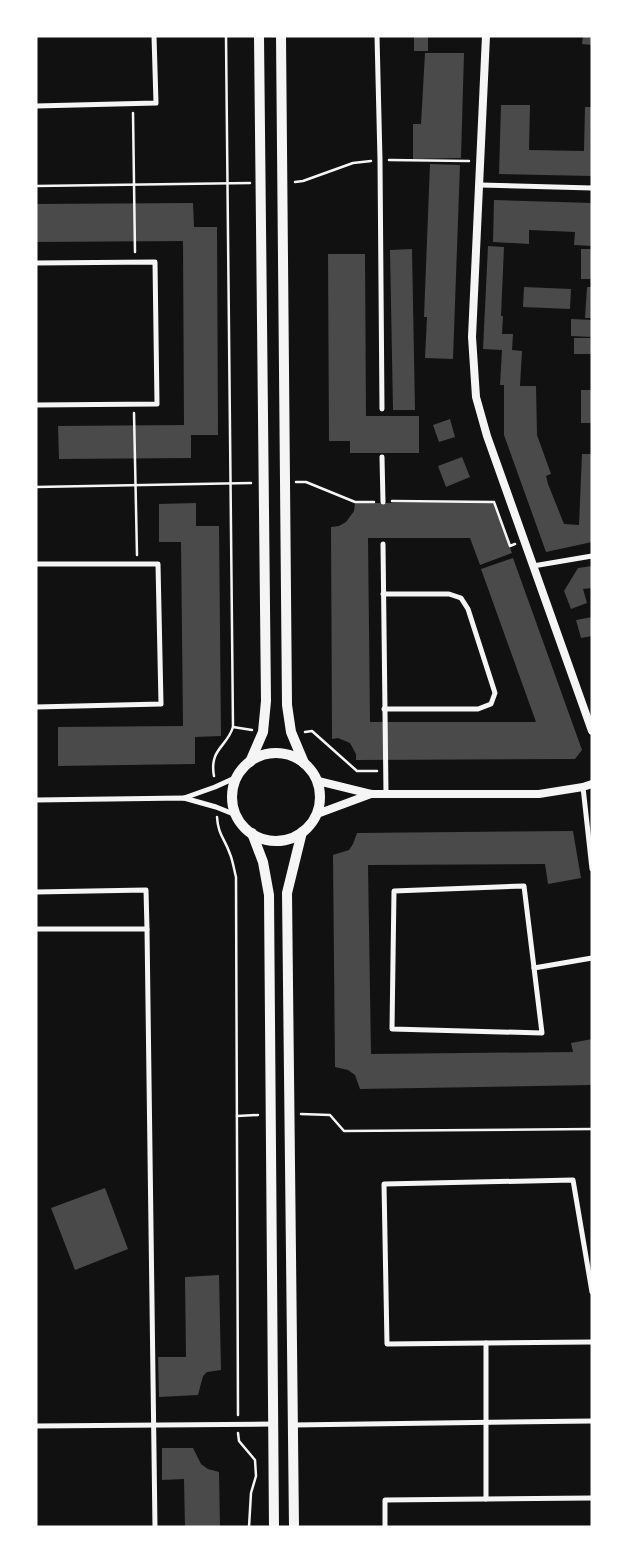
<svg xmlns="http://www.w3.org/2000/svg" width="628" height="1563" font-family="'DM Sans',sans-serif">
<rect width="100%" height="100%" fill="#111"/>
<g fill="#4a4a4a">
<rect x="414" y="36" width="14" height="15"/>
<polygon points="583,36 592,36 592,45 582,44"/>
<polygon points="425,53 464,53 461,158 413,159 413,124 421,124"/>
<polygon points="501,105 530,105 529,150 584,151 585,107 592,107 592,176 499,174"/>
<polygon points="430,164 460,165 453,359 425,358 427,317 424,317"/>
<polygon points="494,200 592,203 592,246 574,245 575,232 529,230 529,244 493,242"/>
<polygon points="193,203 194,227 217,227 218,435 191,435 191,458 59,459 58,426 184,425 183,241 36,242 36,204"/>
<polygon points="488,246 504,247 501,316 503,316 502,334 513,334 512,350 522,351 520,386 536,386 537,435 551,474 546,476 548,484 564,524 579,525 582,454 592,454 592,542 546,552 504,435 504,385 500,385 502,350 483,349"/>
<polygon points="412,249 415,410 393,410 390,250"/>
<rect x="581" y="249" width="11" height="30"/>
<polygon points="328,254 365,254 366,416 419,416 419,453 350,453 350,441 329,441"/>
<polygon points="524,287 571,289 570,309 523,307"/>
<polygon points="587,287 592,287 592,318 585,318"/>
<polygon points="571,319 592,320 592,337 571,336"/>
<rect x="574" y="338" width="18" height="16"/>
<rect x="581" y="390" width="11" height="33"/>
<polygon points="450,419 455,437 439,442 433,425"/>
<polygon points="462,457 470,477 446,487 438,466"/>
<polygon points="196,503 196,526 219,526 221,736 195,737 195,764 58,766 58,727 183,726 181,542 159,542 159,504"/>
<polygon points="355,503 493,503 512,553 480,565 470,538 368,538 370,722 536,722 481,569 513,558 582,750 575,759 356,760 356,754 350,743 338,738 332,739 331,527 339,526 346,522 354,511"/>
<polygon points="592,566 592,588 583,589 587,603 571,609 564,591 578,568"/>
<polygon points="592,617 592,636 581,638 576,620"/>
<polygon points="573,831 581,878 548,884 545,864 368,865 371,1054 573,1052 571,1043 592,1039 592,1085 360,1089 355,1075 348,1070 335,1067 333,855 349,850 353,844 357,833"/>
<polygon points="105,1188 128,1249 75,1270 51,1208"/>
<polygon points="219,1275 221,1370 207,1372 203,1376 198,1395 159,1397 158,1357 186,1357 185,1277"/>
<polygon points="162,1448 193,1448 201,1464 208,1469 219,1472 220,1527 185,1527 184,1479 162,1480"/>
</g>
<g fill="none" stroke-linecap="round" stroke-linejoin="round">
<g stroke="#f5f5f5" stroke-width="2.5">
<polyline points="133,113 135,252"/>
<polyline points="389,160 469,161"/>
<polyline points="295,182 303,181 353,163 371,161"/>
<polyline points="36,186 250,183"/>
<polyline points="134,413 137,555"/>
<polyline points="296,482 306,482 355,502 374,502"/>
<polyline points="36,487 251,483"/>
<polyline points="392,501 494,502 510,546 515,544"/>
<polyline points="233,727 252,730"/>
<polyline points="305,732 312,731 357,771 377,771"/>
<path d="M214,776C209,749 227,747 233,727L226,36"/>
<path d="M217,817C218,835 225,839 230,854C233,861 234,870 236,877L238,1415"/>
<polyline points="301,1114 330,1115 344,1131 592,1129"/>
<polyline points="237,1116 258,1115"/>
<polyline points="238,1433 239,1441 255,1460 256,1476 251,1493 249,1527"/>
</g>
<g stroke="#f5f5f5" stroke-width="5">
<polyline points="377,36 380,160 382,409"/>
<polyline points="36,106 156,103 154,36"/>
<polyline points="480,185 592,188"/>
<polyline points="36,263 155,262 157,404 36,405"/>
<polyline points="382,457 383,502"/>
<polyline points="383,544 386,794"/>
<polyline points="36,564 158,564 161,704 36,707"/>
<polyline points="533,566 592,556"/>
<polyline points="383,594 449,594 461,598 468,609 495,693 491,704 478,709 384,709"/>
<polyline points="583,787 592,869"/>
<polyline points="184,798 215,787 237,777"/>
<polyline points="36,800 184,798 216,807 236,815"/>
<polygon points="524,886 542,1033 392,1029 394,891"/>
<polyline points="36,892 146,890 147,929 36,929"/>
<polyline points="147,929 155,1527"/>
<polyline points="534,968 592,958"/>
<polyline points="592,1292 573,1180 384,1184 387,1344 592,1342"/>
<polyline points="486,1343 486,1499"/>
<polyline points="293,1425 592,1421"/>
<polyline points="36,1426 273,1424"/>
<polyline points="385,1527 385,1500 592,1498"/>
</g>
<g stroke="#f5f5f5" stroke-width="8">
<polyline points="486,36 472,337 476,397 487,436 592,731"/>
<polyline points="318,781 371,794 539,794 583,787 592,784"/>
<polyline points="317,814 371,794"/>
</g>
<g stroke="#f5f5f5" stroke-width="10">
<polyline points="281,36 287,705 291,732 304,763"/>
<circle cx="276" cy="797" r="44"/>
<polyline points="250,762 263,732 266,701 259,36"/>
<polyline points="252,833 263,862 269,895 274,1527"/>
<polyline points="294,1527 287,893 302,832"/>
</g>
</g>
<rect width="628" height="1563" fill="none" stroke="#ffffff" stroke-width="75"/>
</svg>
